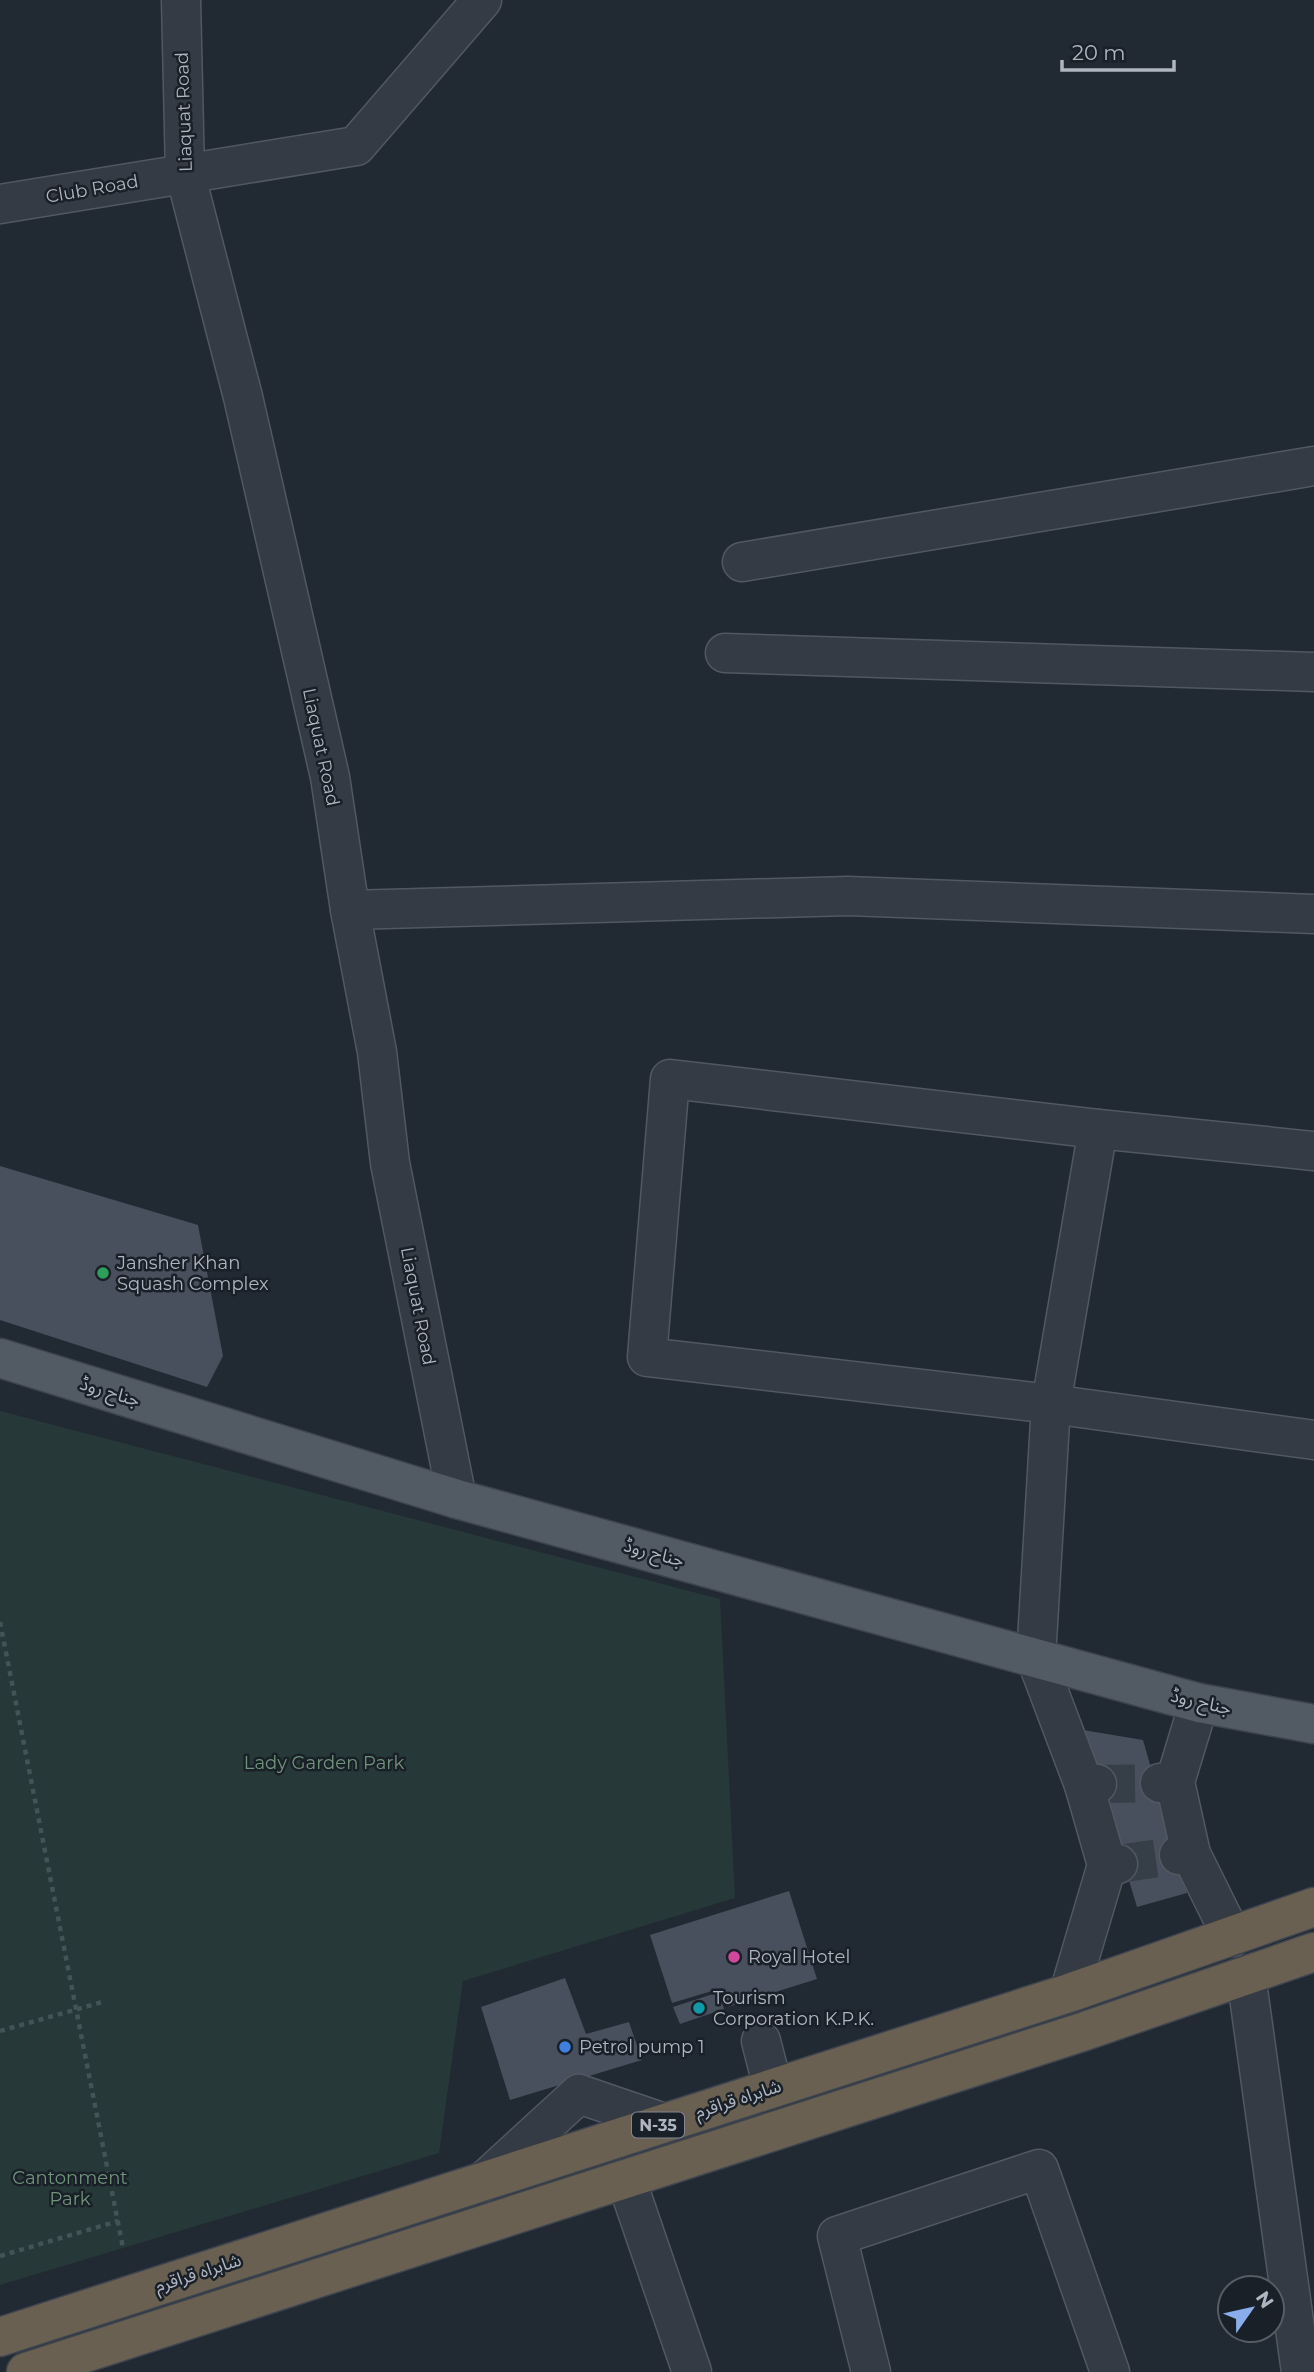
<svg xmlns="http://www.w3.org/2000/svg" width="1314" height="2372" font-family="Montserrat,'Noto Sans Arabic',sans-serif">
<rect width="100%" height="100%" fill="#212933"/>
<polygon fill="#273838" points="0,1411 720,1599 735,1898 463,1981 439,2153 0,2285"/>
<g fill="#48505d">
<polygon points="0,1166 198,1225 223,1356 207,1387 0,1320"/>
<polygon points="1083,1730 1143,1740 1187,1893 1137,1907"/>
<polygon points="789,1891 817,1979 728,2007 722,1988 672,2003 650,1935"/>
<polygon points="565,1978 586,2034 629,2022 642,2060 510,2100 481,2007"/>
<polygon points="719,1992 724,2009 680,2024 673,2007"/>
</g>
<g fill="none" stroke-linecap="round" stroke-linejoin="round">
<g stroke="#363e48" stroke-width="38" stroke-dasharray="38 19" stroke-linecap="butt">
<polyline points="1097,1784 1160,1783"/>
<polyline points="1118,1864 1179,1855"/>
</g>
<defs>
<g id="minor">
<polyline points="181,0 185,173 243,397 330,777 350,910 377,1052 390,1163 457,1499"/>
<polyline points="0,204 356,146 482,0"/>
<polyline points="742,562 1314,466"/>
<polyline points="725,653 1314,672"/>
<polyline points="350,910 848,896 1314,914"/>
<polyline points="1314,1151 1098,1129 670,1079 647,1357 1051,1404 1314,1440"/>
<polyline points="1175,1782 1199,1703"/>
<polyline points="1160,1783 1175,1782 1191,1854 1179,1855"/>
<polyline points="1097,1784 1084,1785 1107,1865 1118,1864"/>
<polyline points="1084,1785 1036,1658 1051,1404 1098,1129"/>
<polyline points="1191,1854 1232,1937"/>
<polyline points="1246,1975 1301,2372"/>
<polyline points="1069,1993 1107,1865"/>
<polyline points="761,2041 773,2088"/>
<polyline points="626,2179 692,2372"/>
<polyline points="483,2182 579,2094 664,2123"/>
<polyline points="871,2372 837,2236 1039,2169 1110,2372"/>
</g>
<polyline id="major" points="0,1358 457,1499 1199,1703 1314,1724"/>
<g id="highway">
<polyline points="0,2337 1069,1993 1314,1907"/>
<polyline points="26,2372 1082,2032 1314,1952"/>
</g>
</defs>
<use href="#minor" stroke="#525862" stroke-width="41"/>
<use href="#major" stroke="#3e444e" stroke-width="41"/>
<use href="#highway" stroke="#3f454f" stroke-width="41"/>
<g stroke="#455356" stroke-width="4.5" stroke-dasharray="5 5" stroke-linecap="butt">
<polyline points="0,1622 123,2248"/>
<polyline points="0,2031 106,2001"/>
<polyline points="0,2256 118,2221"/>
</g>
<use href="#minor" stroke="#343b44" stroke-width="38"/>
<use href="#major" stroke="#525a64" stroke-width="38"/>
<use href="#highway" stroke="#696052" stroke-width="38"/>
</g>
<circle fill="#2e9e5b" stroke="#1a2028" stroke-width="2.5" cx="103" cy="1273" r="7"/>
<circle fill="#d1479c" stroke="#1a2028" stroke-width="2.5" cx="734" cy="1957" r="7"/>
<circle fill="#0f9aa8" stroke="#1a2028" stroke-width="2.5" cx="699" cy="2008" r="7"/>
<circle fill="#3f7fe0" stroke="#1a2028" stroke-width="2.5" cx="565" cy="2047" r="7"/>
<g text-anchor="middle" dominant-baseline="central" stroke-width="5" stroke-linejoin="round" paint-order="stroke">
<rect fill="#1a2028" stroke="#828893" stroke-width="2" x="632" y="2112.5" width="52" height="25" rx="5"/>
<g font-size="16" font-weight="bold" fill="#afb5c1">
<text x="658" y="2125">N-35</text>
</g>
<g font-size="18" fill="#afb5c1" stroke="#1a2028">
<text transform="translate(184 112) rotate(-92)">Liaquat Road</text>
<text transform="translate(92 189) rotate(-10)">Club Road</text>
<text transform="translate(321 747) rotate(78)">Liaquat Road</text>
<text transform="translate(418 1306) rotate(79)">Liaquat Road</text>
<text transform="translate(110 1392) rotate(17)">جناح روڈ</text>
<text transform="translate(654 1553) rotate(15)">جناح روڈ</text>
<text transform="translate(1201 1702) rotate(13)">جناح روڈ</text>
<text transform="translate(738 2099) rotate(-18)">شاہراہ قراقرم</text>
<text transform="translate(198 2273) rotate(-18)">شاہراہ قراقرم</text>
</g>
<g font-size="18" fill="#afb5c1" stroke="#1a2028" text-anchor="start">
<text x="117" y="1263">Jansher Khan<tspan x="117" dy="21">Squash Complex</tspan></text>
<text x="748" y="1957">Royal Hotel</text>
<text x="713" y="1998">Tourism<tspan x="713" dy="21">Corporation K.P.K.</tspan></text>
<text x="579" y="2047">Petrol pump 1</text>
</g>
<g font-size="18" fill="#709479" stroke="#1a2028">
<text x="324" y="1763">Lady Garden Park</text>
<text x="70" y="2178">Cantonment<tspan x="70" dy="21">Park</tspan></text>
</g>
</g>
<g transform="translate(1251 2309) rotate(56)"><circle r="33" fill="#1a2028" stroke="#565c65" stroke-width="2"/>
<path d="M0-5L12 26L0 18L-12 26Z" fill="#8aaeeb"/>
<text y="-10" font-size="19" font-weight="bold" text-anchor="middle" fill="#afb5c1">N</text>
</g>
<path d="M1062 60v10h112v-10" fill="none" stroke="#afb5c1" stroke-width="3.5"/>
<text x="1072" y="60" font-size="21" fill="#afb5c1" stroke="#1a2028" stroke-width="5" paint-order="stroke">20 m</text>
</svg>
